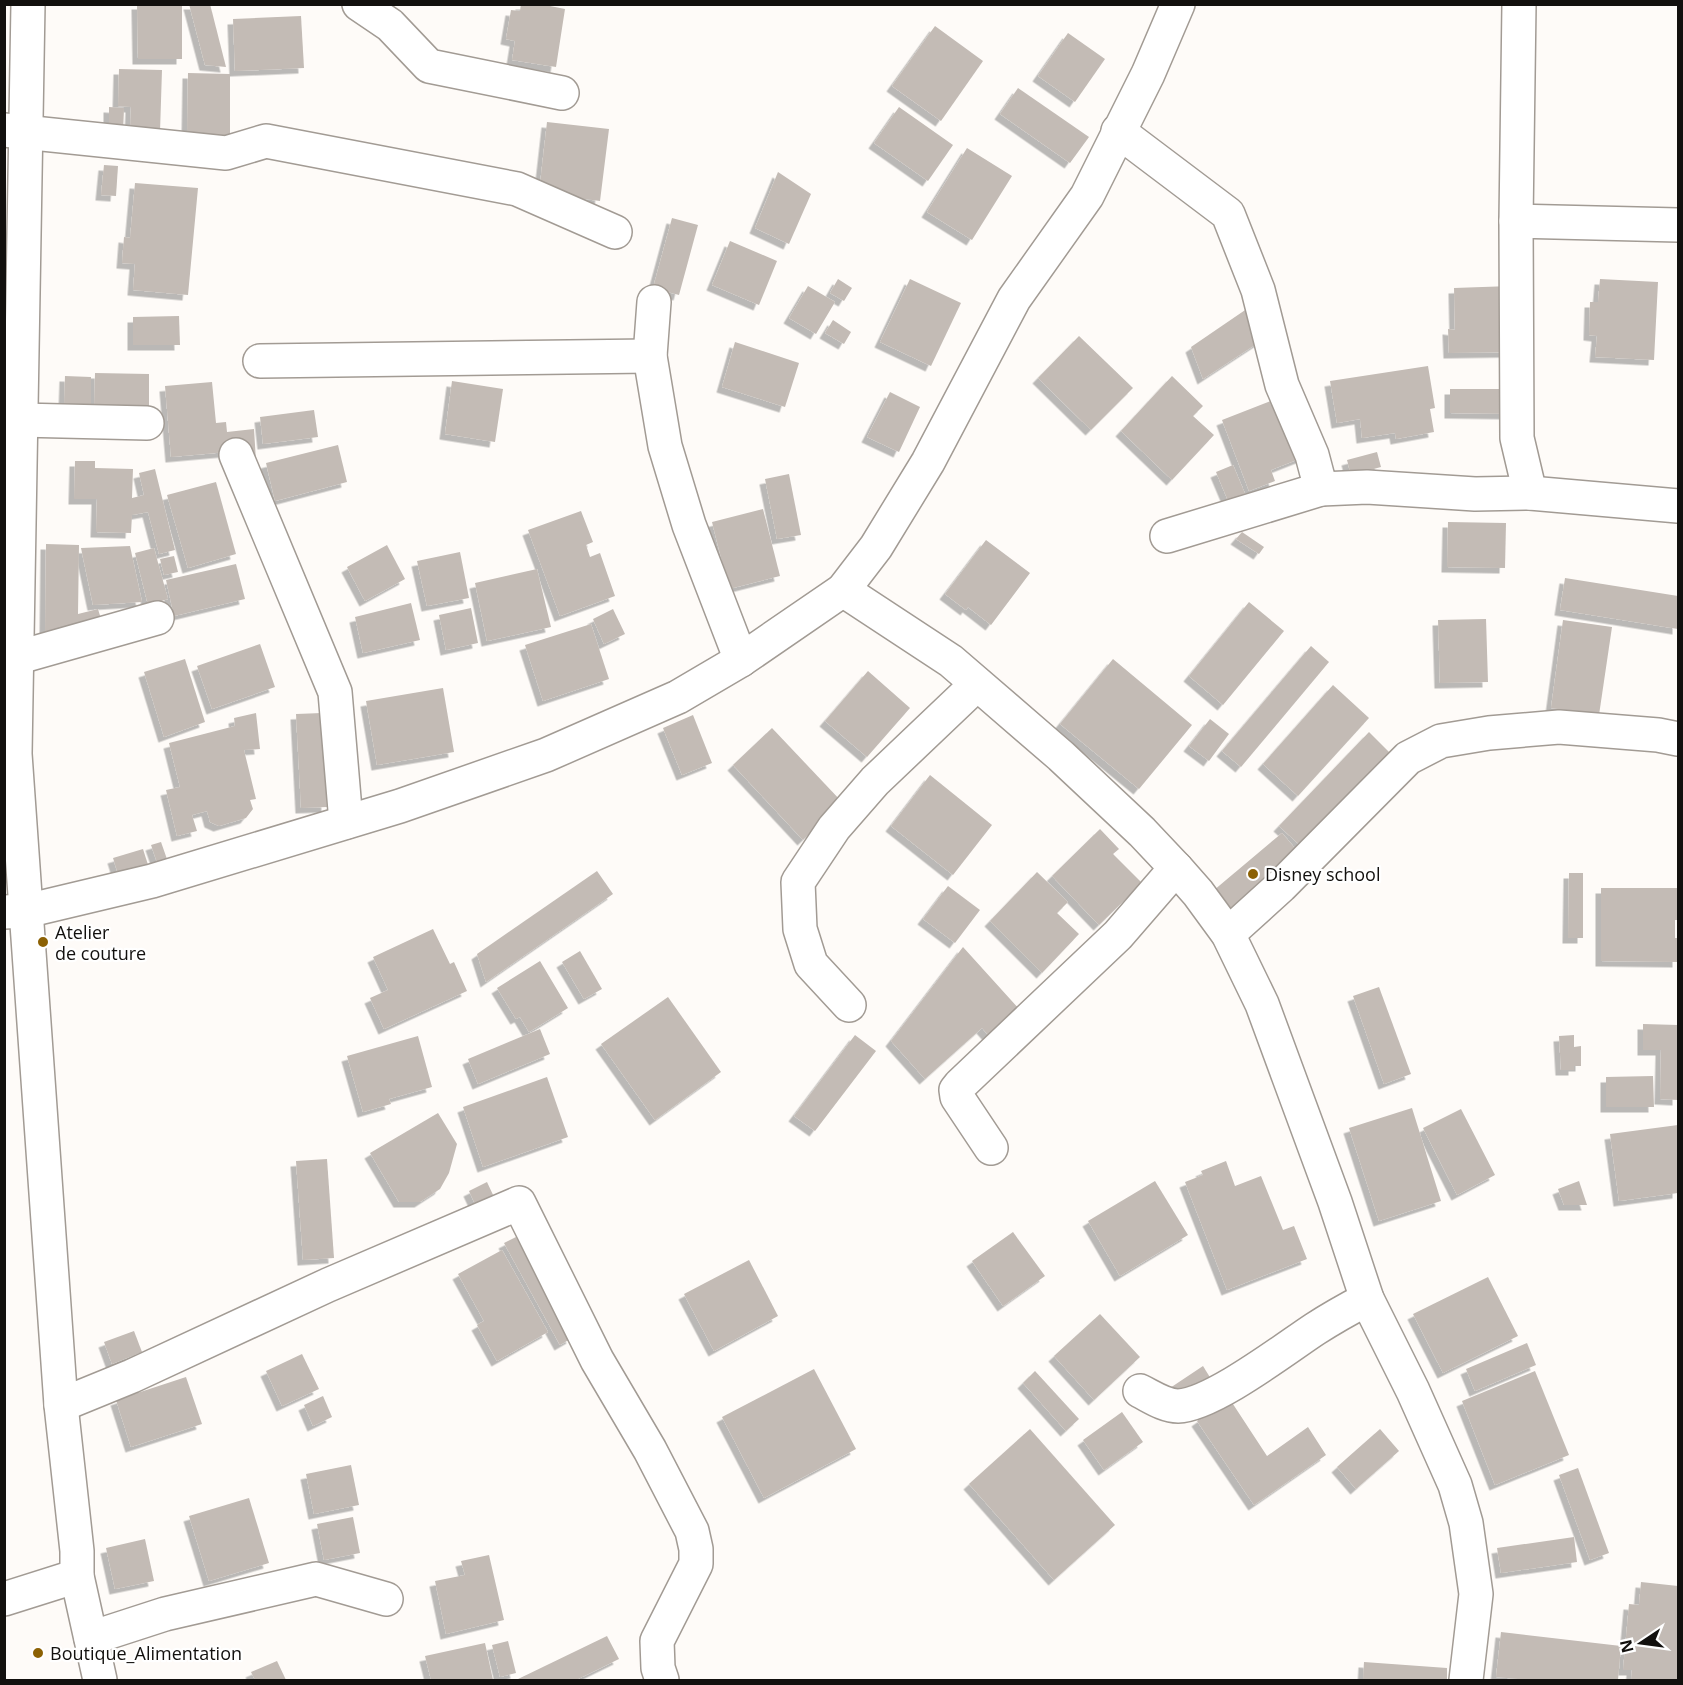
<svg xmlns="http://www.w3.org/2000/svg" width="1683" height="1685" font-family="'Open Sans',sans-serif">
<defs>
<filter id="shadow"><feDropShadow dx="-5.5" dy="5.5" stdDeviation="0" flood-color="#0004"/></filter>
</defs>
<rect width="100%" height="100%" fill="#fefbf8"/>
<g fill="#c3bbb5" filter="url(#shadow)">
<polygon points="137,4 182,4 182,59 138,59"/>
<polygon points="189,4 210,4 226,67 205,65"/>
<polygon points="521,4 540,4 565,9 556,67 512,60 515,41 506,39 511,10 520,11"/>
<polygon points="301,16 304,68 235,71 233,19"/>
<polygon points="935,26 983,61 941,121 892,86"/>
<polygon points="1068,33 1105,59 1075,102 1038,76"/>
<polygon points="119,69 162,70 160,132 130,131 131,107 118,106"/>
<polygon points="188,73 230,74 230,135 187,135"/>
<polygon points="1018,88 1089,137 1070,163 1000,114"/>
<polygon points="109,107 124,108 123,133 109,132"/>
<polygon points="899,107 953,145 928,181 874,143"/>
<polygon points="547,122 609,129 600,201 539,193"/>
<polygon points="967,148 1012,176 972,240 927,212"/>
<polygon points="104,165 118,166 116,196 101,195"/>
<polygon points="778,172 811,194 789,244 755,228"/>
<polygon points="135,183 198,188 188,295 133,290 135,264 122,263 124,237 130,238"/>
<polygon points="672,218 698,225 679,295 653,288"/>
<polygon points="730,241 777,261 759,305 712,285"/>
<polygon points="838,279 852,288 844,301 830,293"/>
<polygon points="910,279 961,303 931,366 880,342"/>
<polygon points="1600,279 1658,282 1654,360 1595,357 1597,336 1589,335 1590,302 1598,302"/>
<polygon points="808,286 835,302 816,334 789,318"/>
<polygon points="1511,286 1513,352 1449,353 1448,329 1455,330 1454,288"/>
<polygon points="1251,306 1270,335 1203,379 1191,347"/>
<polygon points="179,316 180,345 133,345 133,317"/>
<polygon points="833,320 851,332 844,344 825,333"/>
<polygon points="1079,336 1133,388 1091,430 1038,378"/>
<polygon points="735,342 799,363 785,407 722,387"/>
<polygon points="1428,366 1435,408 1430,409 1434,432 1396,439 1395,433 1362,438 1360,419 1337,423 1330,381"/>
<polygon points="95,373 149,374 149,411 94,410"/>
<polygon points="65,376 91,377 91,405 64,405"/>
<polygon points="1172,376 1203,406 1193,416 1214,435 1172,480 1121,431"/>
<polygon points="452,381 503,389 495,442 445,434"/>
<polygon points="212,382 216,423 226,422 227,432 254,429 256,461 227,452 171,457 165,386"/>
<polygon points="1450,389 1521,389 1521,414 1450,413"/>
<polygon points="890,392 920,407 899,452 867,437"/>
<polygon points="1286,395 1309,455 1271,470 1275,481 1249,491 1222,420"/>
<polygon points="314,410 318,437 263,444 260,417"/>
<polygon points="338,445 347,482 275,501 266,463"/>
<polygon points="1377,452 1381,467 1351,475 1347,460"/>
<polygon points="75,461 95,461 95,468 133,469 132,498 144,495 139,473 155,469 175,550 159,554 148,512 132,515 131,533 96,532 97,499 74,499"/>
<polygon points="1233,465 1246,496 1229,503 1216,472"/>
<polygon points="789,474 801,535 777,539 765,479"/>
<polygon points="216,482 236,554 188,568 167,495"/>
<polygon points="763,509 780,576 729,589 712,522"/>
<polygon points="581,511 593,542 586,545 590,557 600,553 615,596 560,616 528,530"/>
<polygon points="1448,522 1506,523 1505,568 1447,567"/>
<polygon points="1242,532 1264,547 1259,554 1236,539"/>
<polygon points="986,540 1030,573 991,625 968,607 966,610 945,594"/>
<polygon points="46,544 79,545 78,614 98,609 101,619 45,634"/>
<polygon points="387,545 405,579 365,601 347,567"/>
<polygon points="130,546 142,602 93,605 81,548"/>
<polygon points="154,548 168,599 148,605 135,553"/>
<polygon points="460,552 469,598 427,606 417,561"/>
<polygon points="174,556 178,572 164,575 160,559"/>
<polygon points="236,564 245,599 174,616 166,580"/>
<polygon points="537,569 551,627 487,641 475,583"/>
<polygon points="1565,578 1678,596 1678,629 1560,610"/>
<polygon points="1249,602 1284,631 1223,705 1189,676"/>
<polygon points="411,603 420,640 363,653 355,617"/>
<polygon points="471,608 478,643 446,650 439,615"/>
<polygon points="613,609 625,634 604,644 593,619"/>
<polygon points="1486,619 1488,682 1440,683 1438,620"/>
<polygon points="1563,620 1612,627 1599,715 1551,708"/>
<polygon points="591,624 609,679 543,701 525,645"/>
<polygon points="260,644 275,687 212,709 197,666"/>
<polygon points="1311,646 1329,662 1241,767 1222,751"/>
<polygon points="185,659 205,722 164,737 144,672"/>
<polygon points="1113,659 1192,725 1139,789 1060,724"/>
<polygon points="868,671 910,708 867,757 825,721"/>
<polygon points="1333,685 1369,718 1298,796 1263,764"/>
<polygon points="443,688 454,752 377,765 366,701"/>
<polygon points="256,713 260,749 244,750 256,799 250,800 253,809 246,818 219,826 210,822 207,811 192,815 197,831 177,836 166,790 180,787 169,743 235,726 234,718"/>
<polygon points="322,713 327,807 301,808 296,714"/>
<polygon points="693,715 712,763 682,775 663,728"/>
<polygon points="1210,719 1229,734 1209,761 1189,746"/>
<polygon points="772,728 842,802 803,840 733,765"/>
<polygon points="1369,732 1391,754 1303,848 1279,826"/>
<polygon points="930,775 992,825 953,875 891,826"/>
<polygon points="1100,829 1119,849 1113,854 1142,883 1099,925 1052,876"/>
<polygon points="1282,833 1299,853 1231,911 1213,891"/>
<polygon points="161,842 168,862 158,865 151,845"/>
<polygon points="143,849 149,868 119,877 113,858"/>
<polygon points="597,871 613,894 486,982 477,954"/>
<polygon points="1037,872 1068,902 1057,913 1079,934 1042,973 990,921"/>
<polygon points="1569,873 1583,873 1583,938 1568,938"/>
<polygon points="948,886 980,910 955,943 923,919"/>
<polygon points="1601,888 1678,888 1678,920 1675,920 1675,938 1678,938 1678,962 1601,961"/>
<polygon points="433,929 450,964 454,962 467,991 384,1029 370,998 388,990 373,957"/>
<polygon points="963,947 1020,1010 990,1037 982,1028 925,1079 891,1041"/>
<polygon points="580,951 602,989 584,999 562,962"/>
<polygon points="540,961 568,1008 529,1032 520,1017 516,1019 497,988"/>
<polygon points="1379,987 1411,1074 1384,1084 1353,996"/>
<polygon points="668,997 721,1072 655,1120 601,1044"/>
<polygon points="1643,1024 1678,1025 1678,1100 1660,1099 1661,1050 1643,1050"/>
<polygon points="540,1029 550,1054 478,1084 468,1059"/>
<polygon points="855,1035 876,1051 815,1131 794,1116"/>
<polygon points="1574,1035 1574,1047 1581,1046 1581,1066 1574,1066 1574,1070 1561,1070 1559,1036"/>
<polygon points="418,1036 432,1087 389,1099 391,1104 363,1112 347,1056"/>
<polygon points="1653,1076 1654,1107 1606,1107 1606,1077"/>
<polygon points="547,1077 568,1137 483,1167 463,1107"/>
<polygon points="1412,1108 1441,1201 1379,1221 1349,1128"/>
<polygon points="1461,1109 1495,1175 1457,1195 1423,1128"/>
<polygon points="438,1113 457,1144 449,1173 440,1189 420,1202 399,1202 370,1153"/>
<polygon points="1678,1125 1678,1193 1619,1201 1610,1134"/>
<polygon points="327,1159 334,1258 303,1260 296,1161"/>
<polygon points="1226,1161 1235,1186 1261,1176 1283,1230 1294,1226 1307,1259 1227,1290 1185,1182 1203,1175 1201,1171"/>
<polygon points="1155,1181 1188,1235 1120,1276 1088,1221"/>
<polygon points="1579,1181 1587,1205 1564,1205 1558,1189"/>
<polygon points="487,1182 494,1197 476,1206 469,1191"/>
<polygon points="1013,1232 1045,1276 1003,1306 972,1261"/>
<polygon points="516,1237 572,1338 560,1345 504,1243"/>
<polygon points="502,1250 548,1332 497,1361 477,1325 484,1321 458,1274"/>
<polygon points="749,1260 778,1316 714,1351 684,1294"/>
<polygon points="1488,1277 1518,1336 1443,1373 1413,1314"/>
<polygon points="1100,1314 1140,1357 1094,1400 1054,1356"/>
<polygon points="134,1331 142,1352 112,1364 104,1342"/>
<polygon points="1527,1343 1536,1365 1475,1391 1466,1369"/>
<polygon points="302,1354 319,1389 282,1406 266,1371"/>
<polygon points="1203,1366 1211,1379 1178,1401 1170,1388"/>
<polygon points="814,1369 856,1449 764,1498 722,1417"/>
<polygon points="1035,1371 1079,1419 1066,1431 1023,1383"/>
<polygon points="1535,1371 1569,1455 1495,1485 1462,1401"/>
<polygon points="186,1377 202,1424 131,1447 116,1400"/>
<polygon points="323,1396 332,1417 313,1426 304,1405"/>
<polygon points="1229,1398 1267,1456 1308,1427 1326,1455 1254,1505 1197,1421"/>
<polygon points="1122,1412 1143,1442 1104,1470 1083,1440"/>
<polygon points="1030,1429 1115,1525 1054,1580 969,1484"/>
<polygon points="1380,1429 1399,1451 1356,1489 1337,1467"/>
<polygon points="351,1465 359,1505 314,1514 306,1474"/>
<polygon points="1578,1468 1609,1553 1590,1560 1559,1475"/>
<polygon points="249,1498 269,1563 209,1581 189,1516"/>
<polygon points="353,1517 360,1553 324,1560 317,1524"/>
<polygon points="1574,1537 1577,1562 1501,1573 1497,1548"/>
<polygon points="145,1539 154,1581 115,1589 106,1548"/>
<polygon points="489,1555 504,1620 446,1634 435,1581 465,1575 461,1561"/>
<polygon points="1641,1582 1678,1586 1678,1680 1631,1680 1632,1670 1623,1670 1629,1604 1639,1605"/>
<polygon points="1501,1632 1621,1646 1618,1680 1529,1680 1496,1677"/>
<polygon points="607,1636 619,1659 576,1680 516,1680"/>
<polygon points="508,1641 516,1673 500,1677 492,1645"/>
<polygon points="485,1643 493,1680 431,1680 425,1656"/>
<polygon points="277,1661 286,1680 255,1680 251,1672"/>
<polygon points="1364,1662 1447,1668 1447,1680 1363,1680"/>
</g>
<g fill="none" stroke-linecap="round" stroke-linejoin="round">
<defs>
<g id="minor">
<polyline points="28,4 15,754 61,1405 77,1551 77,1576 100,1680"/>
<polyline points="359,4 390,25 429,66 562,93"/>
<polyline points="1519,4 1516,221 1517,438 1530,493"/>
<polyline points="4,130 226,153 266,141 517,189 615,232"/>
<polyline points="1118,131 1228,214 1258,290 1282,385 1312,455 1321,489 1367,487 1475,494 1530,493 1678,506"/>
<polyline points="1516,221 1678,225"/>
<polyline points="654,302 650,356 665,446 689,525 741,660"/>
<polyline points="260,361 650,356"/>
<polyline points="20,420 147,423"/>
<polyline points="236,455 335,692 346,822"/>
<polyline points="1167,536 1321,489"/>
<polyline points="843,590 951,661 1061,756 1142,832 1176,868 1198,893 1228,934 1262,1004 1335,1202 1367,1299 1413,1391 1455,1485 1466,1523 1476,1594 1466,1680"/>
<polyline points="4,656 16,658 157,618"/>
<polyline points="4,912 26,911 152,881 400,806 546,755 678,697 741,660 843,590 876,547 928,462 1014,299 1087,196 1148,74 1178,4"/>
<polyline points="1228,934 1281,886 1408,758 1441,741 1489,733 1559,727 1658,735 1678,739"/>
<polyline points="849,1005 811,964 800,929 798,882 834,828 875,781 977,684"/>
<polyline points="991,1148 957,1097 956,1090 960,1085 1118,935 1176,868"/>
<path d="M1140,1391C1152,1397 1165,1406 1178,1406C1212,1405 1286,1348 1315,1329C1332,1318 1350,1308 1367,1299"/>
<polyline points="61,1405 132,1376 328,1285 519,1203 597,1360 650,1450 692,1531 696,1549 696,1564 657,1641 658,1668 662,1680"/>
<polyline points="4,1599 77,1576"/>
<polyline points="91,1638 165,1614 316,1579 386,1599"/>
</g>
</defs>
<use href="#minor" stroke="#a29b94" stroke-width="36"/>
<use href="#minor" stroke="#fff" stroke-width="33"/>
</g>
<g fill="#8c6104" stroke="#fff" stroke-width="2">
<circle cx="1253" cy="874" r="6"/>
<circle cx="43" cy="942" r="6"/>
<circle cx="38" cy="1653" r="6"/>
</g>
<g text-anchor="middle" dominant-baseline="central" stroke-width="4.5" stroke-linejoin="round" paint-order="stroke">
<g font-size="18" fill="#12100e" stroke="#fff" text-anchor="start">
<text x="1265" y="874">Disney school</text>
<text x="55" y="932">Atelier<tspan x="55" dy="21">de couture</tspan></text>
<text x="50" y="1653">Boutique_Alimentation</text>
</g>
</g>
<rect width="1683" height="1685" fill="none" stroke="#12100e" stroke-width="12"/>
<g transform="translate(1641 1643) rotate(257)" stroke="#ffffff" stroke-width="4.5" paint-order="stroke">
<path d="M0-4.5L10 22L0 15L-10 22Z" fill="#12100e"/>
<text y="-9" font-size="16" font-weight="bold" text-anchor="middle" fill="#12100e">N</text>
</g>
</svg>
